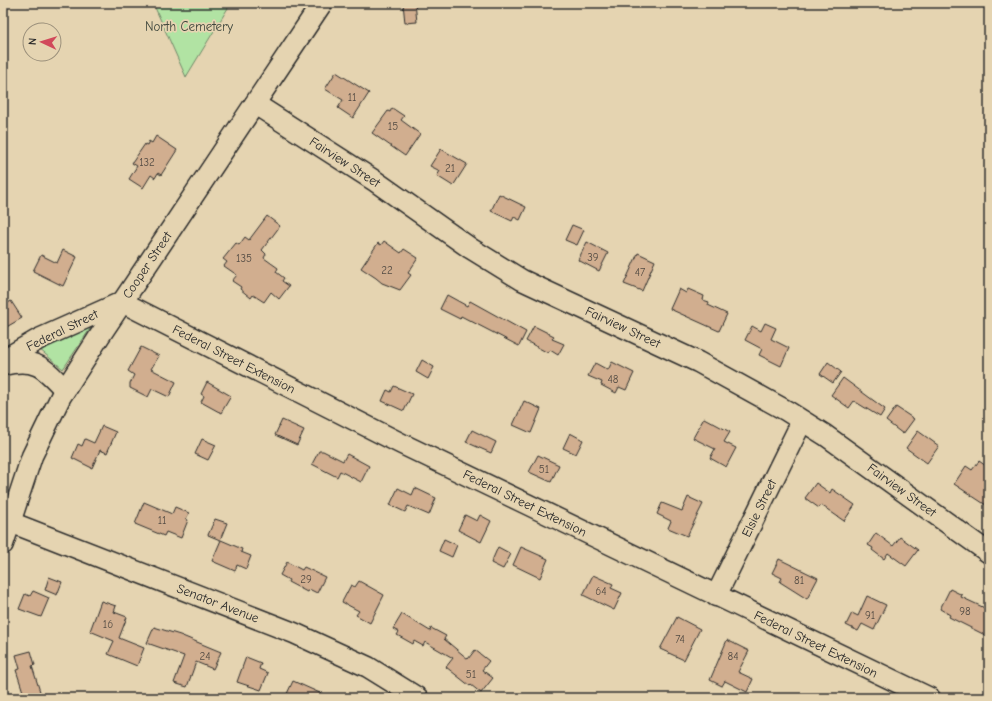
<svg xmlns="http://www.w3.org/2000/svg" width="992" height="701" font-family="'Comic Neue',sans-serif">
<rect width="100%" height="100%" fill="#e5d4b1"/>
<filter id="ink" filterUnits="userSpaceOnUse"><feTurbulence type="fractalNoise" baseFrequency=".025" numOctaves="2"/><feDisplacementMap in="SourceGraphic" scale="8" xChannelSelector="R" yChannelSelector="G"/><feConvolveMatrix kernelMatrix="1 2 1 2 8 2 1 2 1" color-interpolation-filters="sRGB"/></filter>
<g filter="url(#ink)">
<g fill="#b1e3a3" stroke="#6e8767">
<polygon points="153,3 231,3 186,77"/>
<polygon points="94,323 63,369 39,349"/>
</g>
<g fill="#d1ae8f" stroke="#2b2b2b">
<polygon points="403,3 415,3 417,22 405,23"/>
<polygon points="336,72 369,93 353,118 338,108 343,100 325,89"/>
<polygon points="392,108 404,116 401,120 420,134 405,156 372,133 388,111 390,112"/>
<polygon points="156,136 177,150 161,175 158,173 155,178 151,175 143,188 129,179 137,166 132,163 145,144 147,145 149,141 152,143"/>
<polygon points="441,149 467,164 453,186 437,176 440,171 430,166"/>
<polygon points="499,194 526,207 520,220 514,217 512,221 491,211"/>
<polygon points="267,216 280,226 262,250 266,254 264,258 278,268 276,272 284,278 282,281 289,286 279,299 271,292 264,302 253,295 251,298 240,289 241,287 232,281 237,275 224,266 227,262 223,259 236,243 239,245 245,237 249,240"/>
<polygon points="572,225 584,230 577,245 565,240"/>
<polygon points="384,241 401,253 404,249 418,258 408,273 411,275 400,290 382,283 376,278 361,268 378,243 381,245"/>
<polygon points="587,242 608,253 599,271 578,260"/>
<polygon points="63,250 77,257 63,286 33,271 41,255 57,263"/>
<polygon points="638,253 655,261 642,291 624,284"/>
<polygon points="679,289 686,293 688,289 704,296 703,300 709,302 708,305 727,314 719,331 670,309"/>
<polygon points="447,295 467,306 470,301 526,332 519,346 461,316 460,319 440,309"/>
<polygon points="11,301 22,318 3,329 3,306"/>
<polygon points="765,323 776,328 771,339 789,348 781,366 759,355 762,349 745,340 752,326 761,331"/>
<polygon points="534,326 554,336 552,339 564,344 558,355 550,350 548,353 526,341"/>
<polygon points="141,347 159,356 151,369 176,382 169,397 152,389 148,397 130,388 130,383 134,375 128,371"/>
<polygon points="422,360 434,367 428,379 416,372"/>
<polygon points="612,362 634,373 626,390 619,387 616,393 601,385 602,382 588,376 595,363 608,370"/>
<polygon points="828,362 841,372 833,383 820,374"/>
<polygon points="843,378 885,409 880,417 854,401 849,408 831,395"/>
<polygon points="207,382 231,396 221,413 201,402 204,396 201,394"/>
<polygon points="394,386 412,394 404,411 382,401 387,390 391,392"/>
<polygon points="524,401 541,409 531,433 513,425"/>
<polygon points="896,407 914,419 903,434 886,421"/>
<polygon points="704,418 730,432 724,442 736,448 726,467 710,458 715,449 693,438"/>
<polygon points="282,420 304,430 297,445 275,435"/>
<polygon points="102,426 116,432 107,453 100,450 92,468 72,458 78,444 82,446 85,439 94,443"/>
<polygon points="472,430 496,442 491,453 466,442"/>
<polygon points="918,431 939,446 927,463 906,448"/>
<polygon points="570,433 583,440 576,454 563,448"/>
<polygon points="202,439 216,445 208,460 195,454"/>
<polygon points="319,451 323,451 343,461 347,454 369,466 361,482 340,471 337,477 312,464"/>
<polygon points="538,455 559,465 551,482 529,472"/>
<polygon points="979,461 989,468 989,507 954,484 966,466 972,470"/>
<polygon points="816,483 830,493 832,489 855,505 844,521 821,505 819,508 805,498"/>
<polygon points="398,488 412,495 415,488 436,498 429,515 408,506 405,512 390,505"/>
<polygon points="688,497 703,504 687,536 668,528 671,521 657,514 662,503 682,511"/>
<polygon points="144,502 172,514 175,507 189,513 186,519 188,520 181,538 166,532 164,536 135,524"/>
<polygon points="465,515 477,521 480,515 491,521 481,542 458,530"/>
<polygon points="215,519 227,523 220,540 208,535"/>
<polygon points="876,533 893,546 900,537 918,550 906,566 888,553 884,559 872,550 873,548 868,545"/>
<polygon points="444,539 457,545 452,557 439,551"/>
<polygon points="221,540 242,549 241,552 251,556 246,569 237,565 235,571 212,561"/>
<polygon points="498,547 511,554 503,569 491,563"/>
<polygon points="521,547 548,559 540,578 513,565"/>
<polygon points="779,559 818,578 807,599 780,582 782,578 772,573"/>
<polygon points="287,562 302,570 304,567 325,577 317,593 309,589 307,592 288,582 289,580 280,575"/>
<polygon points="593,575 613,584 611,588 622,593 614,610 583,595"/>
<polygon points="49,577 62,582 57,595 45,590"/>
<polygon points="359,581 384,595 370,623 356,615 359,611 342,602 351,585 355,587"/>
<polygon points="950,589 962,595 961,597 989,610 989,637 949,617 950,615 940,609"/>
<polygon points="33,591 49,598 41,617 19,609 25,594 30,596"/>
<polygon points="867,596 886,605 874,630 862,624 858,631 846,625 852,613 858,616"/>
<polygon points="101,601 116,606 114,612 127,617 119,638 144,648 137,666 108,654 114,641 90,631"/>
<polygon points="402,614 430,631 431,628 446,636 444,639 468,659 475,650 489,661 482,670 493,678 481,693 471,685 470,686 446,667 453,658 425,642 423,646 414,641 413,644 397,635 399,632 393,629"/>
<polygon points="677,617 700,629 684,660 660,649"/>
<polygon points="154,627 180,635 221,652 213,669 196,662 187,687 174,683 184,656 147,643"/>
<polygon points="727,640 749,651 738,672 753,679 747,692 725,681 722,686 710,680"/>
<polygon points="31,651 35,665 32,666 42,698 25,698 16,670 20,669 16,655"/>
<polygon points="246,657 261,663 259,669 268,673 261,690 237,682"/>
<polygon points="293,681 331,698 285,698"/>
</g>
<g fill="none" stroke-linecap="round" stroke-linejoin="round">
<defs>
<g id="minor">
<polyline points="255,104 375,181 470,248 522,280 698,362 787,411 825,435 989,553"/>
<polyline points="3,360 39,339 122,302 400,443 930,698"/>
<path d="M3,365C35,357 44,367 65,390"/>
<polyline points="10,522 294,633 368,667 418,698"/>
<polyline points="3,544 32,456 61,396 99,337 322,3"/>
<polyline points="716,596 802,421"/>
</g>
</defs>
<use href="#minor" stroke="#2b2b2b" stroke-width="23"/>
<use href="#minor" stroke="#e5d4b1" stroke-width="20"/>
</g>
</g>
<g text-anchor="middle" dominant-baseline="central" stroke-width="3.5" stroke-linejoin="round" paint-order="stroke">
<g font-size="11" fill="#544c44">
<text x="352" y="97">11</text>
<text x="393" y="126">15</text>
<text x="147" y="162">132</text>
<text x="450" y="168">21</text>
<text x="593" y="257">39</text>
<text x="244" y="258">135</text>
<text x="387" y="270">22</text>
<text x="640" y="272">47</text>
<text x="613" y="379">48</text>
<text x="544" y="469">51</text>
<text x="162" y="520">11</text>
<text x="306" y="579">29</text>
<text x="799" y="580">81</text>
<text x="601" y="591">64</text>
<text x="965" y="611">98</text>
<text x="870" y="615">91</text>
<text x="108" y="624">16</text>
<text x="680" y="639">74</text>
<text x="205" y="656">24</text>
<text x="733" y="656">84</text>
<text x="471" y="674">51</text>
</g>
<g font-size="13" fill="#3f473d" stroke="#e5d4b1">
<text x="189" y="26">North Cemetery</text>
</g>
<g font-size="13" fill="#2b2b2b" stroke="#e5d4b1">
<text transform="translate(345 162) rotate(33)">Fairview Street</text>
<text transform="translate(147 265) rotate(-56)">Cooper Street</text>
<text transform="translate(623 327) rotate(25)">Fairview Street</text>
<text transform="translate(62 330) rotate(-26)">Federal Street</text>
<text transform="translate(234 359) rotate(27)">Federal Street Extension</text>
<text transform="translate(902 490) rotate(36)">Fairview Street</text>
<text transform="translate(525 503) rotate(26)">Federal Street Extension</text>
<text transform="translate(759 508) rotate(-64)">Elsie Street</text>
<text transform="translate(218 603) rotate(21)">Senator Avenue</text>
<text transform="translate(816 644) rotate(26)">Federal Street Extension</text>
</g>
</g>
<rect width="992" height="701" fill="none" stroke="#e5d4b1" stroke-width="16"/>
<rect x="8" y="8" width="976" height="685" fill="none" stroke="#2b2b2b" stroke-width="1.5" filter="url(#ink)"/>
<g transform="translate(42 42) rotate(274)"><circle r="19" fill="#e5d4b1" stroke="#9b907b"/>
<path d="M0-3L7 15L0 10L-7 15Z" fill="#d1495b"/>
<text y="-6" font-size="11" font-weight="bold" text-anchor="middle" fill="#2b2b2b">N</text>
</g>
</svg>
